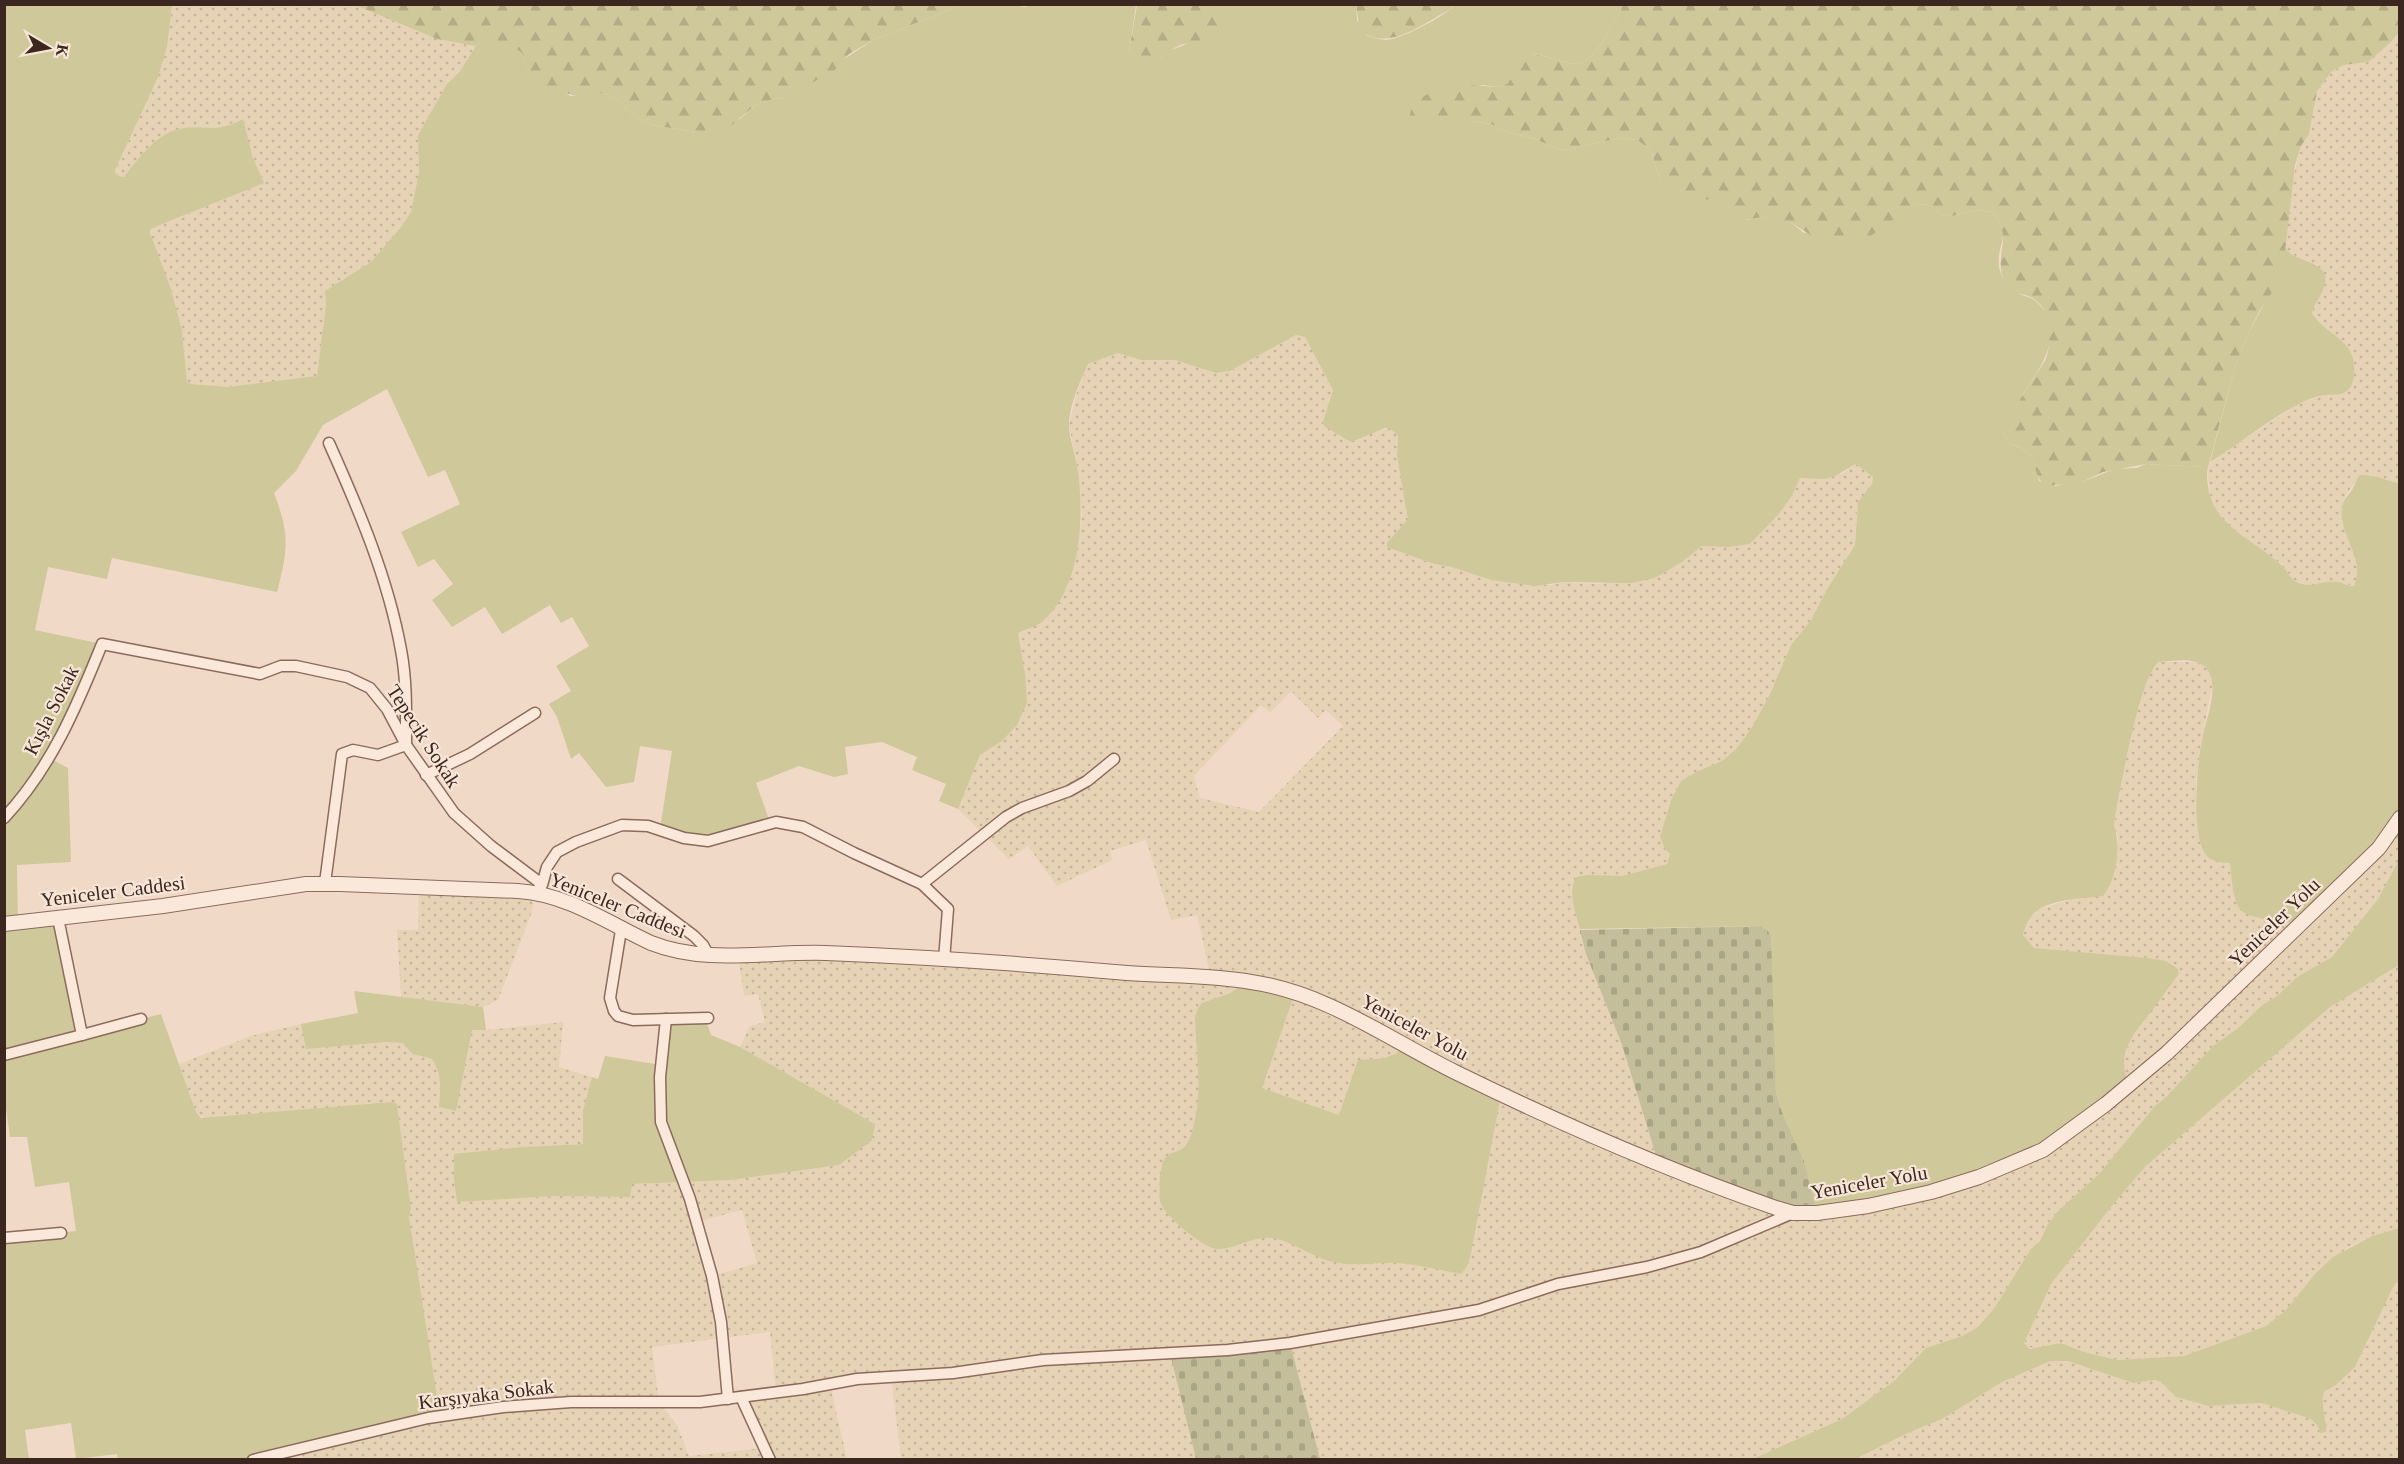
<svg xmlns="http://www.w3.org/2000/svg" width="2404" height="1464" font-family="'Times New Roman',serif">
<defs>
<pattern id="farmland-dots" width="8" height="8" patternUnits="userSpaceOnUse" patternTransform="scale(1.5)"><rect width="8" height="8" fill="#e6d2b4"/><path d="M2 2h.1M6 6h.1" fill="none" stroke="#c6b49a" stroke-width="1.8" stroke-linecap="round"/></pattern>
<pattern id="forest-firs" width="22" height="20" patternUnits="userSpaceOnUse" patternTransform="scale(1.5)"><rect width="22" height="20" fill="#cfc89b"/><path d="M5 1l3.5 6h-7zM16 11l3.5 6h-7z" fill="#b3ac85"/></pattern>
<pattern id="cemetery-stones" width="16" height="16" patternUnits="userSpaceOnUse" patternTransform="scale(1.5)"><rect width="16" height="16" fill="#c4bf9a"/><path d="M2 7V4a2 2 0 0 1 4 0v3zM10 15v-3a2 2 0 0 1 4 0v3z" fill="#a9a484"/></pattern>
</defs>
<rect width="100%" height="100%" fill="#f0dac7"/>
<g fill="url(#farmland-dots)" fill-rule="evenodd">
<polygon points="172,5 355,5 437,39 476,46 460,71 447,84 418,135 419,172 411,212 401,227 371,262 325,291 326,305 317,377 228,387 191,384 187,382 182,330 171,289 150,237 151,229 264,183 253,158 242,119 219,129 183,128 175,130 124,177 116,175 117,166 158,77 167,47"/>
<polygon points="2399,32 2399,483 2386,481 2371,475 2356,480 2345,497 2342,522 2355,555 2358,576 2354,586 2337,582 2317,586 2307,585 2294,580 2281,564 2238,534 2223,521 2211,500 2207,471 2210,462 2300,403 2324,395 2347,392 2344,343 2324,329 2312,313 2314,303 2324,288 2318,265 2291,254 2284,247 2292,182 2301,146 2309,134 2317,91 2332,71 2344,65 2368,62 2391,42"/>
<path d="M1296,335L1305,337L1333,390L1323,422L1324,426L1332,430L1377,431L1389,428L1399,435L1397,456L1409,519L1388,543L1387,547L1434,564L1452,567L1491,580L1551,585L1563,582L1596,584L1655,578L1682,562L1702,546L1729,547L1750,544L1778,515L1792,496L1800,478H1810L1842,474L1856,464L1873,477L1872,484L1857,508L1855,545L1826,591L1811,620L1791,645L1770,694L1751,729L1736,749L1722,761L1698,771L1681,781L1671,800L1660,837L1665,849L1670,854L1667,864L1622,876H1606L1573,882L1572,894L1586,954L1622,1045L1658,1162L2129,1085L2124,1072V1061L2128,1045L2134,1032L2178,972L2148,958L2033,948L2023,935L2031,917L2040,909L2110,887L2118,838L2114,825L2129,741L2146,683L2154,665L2159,662H2196L2203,665L2209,671L2213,682L2201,743L2196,784L2198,831L2220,862L2230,863L2236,901L2399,818V860L2396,867L2378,899L2332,957L2297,977L2278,995L2261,1006L2237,1029L2214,1045L2166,1097L2154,1107L2099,1174L2057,1212L2047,1226L2040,1241L2031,1249L1993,1310L1978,1327L1962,1336L1926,1348L1894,1381L1842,1419L1753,1459H1320L1290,1343L1171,1353L1196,1459H901L891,1376L830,1385L847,1459H303L300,1448L411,1209L397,1104L205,1119L196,1112L179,1064L251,1036L301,1024L306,1049L387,1042L402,1043L413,1054L432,1059L438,1067L441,1082L439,1107L455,1111L472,1029L486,1030L563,1022L559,1067L592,1077L583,1110V1144L523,1147L457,1202L554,1196L629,1197L632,1184L731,1180L839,1165L875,1124L740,1047L750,1026L765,1022L758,994L744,996L738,955L1211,978L1197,915L1171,920L1146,840L1110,851L1112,860L1057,886L1028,846L1009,859L958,809L980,755L1002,741L1019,646L1018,633L1041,622L1067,587L1078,545L1082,515L1077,466L1069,425L1077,392L1088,364L1118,353L1141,360H1175L1217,373L1230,371ZM1291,691L1318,718L1326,710L1343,726L1259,812L1200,798L1194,776L1261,705L1270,713ZM742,1210L757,1263L712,1276L697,1222ZM770,1332L776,1393L741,1397L764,1448L689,1456L677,1425L659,1402L652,1347Z"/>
<polygon points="419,887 533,898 532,912 498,1000 483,1007 401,997 397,930 418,930"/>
<polygon points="2399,965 2399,1228 2372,1236 2348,1247 2301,1292 2286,1310 2266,1326 2184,1356 2117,1360 2084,1352 2061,1343 2035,1349 2027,1346 2024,1343 2051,1284 2115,1202 2146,1166 2330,1007"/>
<polygon points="2399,1279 2399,1459 1856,1460 1910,1432 1942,1419 2002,1382 2050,1361 2068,1361 2133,1383 2155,1380 2161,1382 2176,1397 2208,1406 2262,1403 2311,1419 2317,1425 2327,1422 2321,1402 2324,1392 2336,1385 2355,1367 2393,1286"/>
</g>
<g fill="#cfc89b">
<path d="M1006,4L1025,7L1030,4L1136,5L1129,51L1151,60L1160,58L1169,51L1189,43L1216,9L1214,5H1356L1357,20L1367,36C1373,37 1380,40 1386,40C1402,39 1445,16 1455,5L1622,4L1621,11C1613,23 1593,65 1578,64C1562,64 1547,55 1532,54L1507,84L1496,87L1483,85L1431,92L1412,121H1472L1491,124L1507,132L1535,139L1558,149L1569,150L1590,144L1622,138L1637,140L1651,150L1661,184L1697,198L1712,200L1746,220L1762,217L1777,219L1790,222L1804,233L1904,211L1915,204L1928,205L1941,214L1952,216L1977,210L1993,212C2013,239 1996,242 1999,267C2000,273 2004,280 2006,286C2011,289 2016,293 2022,295C2029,298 2032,297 2038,303C2066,332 2042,365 2025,391C2016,404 2010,419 2003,432L2009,444C2034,451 2033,457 2039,481L2056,486L2070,482H2082L2115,469L2137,468L2146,464L2205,467L2207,471C2206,525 2247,534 2280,564C2286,568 2289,577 2295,581C2311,590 2321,580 2336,582C2342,582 2347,586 2354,586C2367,556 2335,533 2343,504C2345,497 2350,494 2353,488C2356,483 2356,479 2360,475C2374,474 2386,481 2399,483V818L2301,923C2288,921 2249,920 2241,910C2232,899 2232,877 2230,863C2223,863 2214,862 2208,857C2190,840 2197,764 2202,740C2205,722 2215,700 2212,682C2212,676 2208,669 2204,666C2193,657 2172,661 2159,662C2140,673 2118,799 2114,825C2121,846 2117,879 2103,896C2082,899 2045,898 2031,917C2027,922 2025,929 2023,935L2034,948L2148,958L2166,961L2178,969V975C2167,989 2158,1003 2147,1017C2129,1039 2117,1056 2129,1085L2068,1133L1979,1177L1817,1213L1804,1161L1782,1112L1776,1092L1765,928L1762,926L1580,929C1576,913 1567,892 1576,877L1587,875L1622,876L1667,864L1670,854L1665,849L1660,837L1671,800L1681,781L1698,771L1722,761L1736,749L1751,729L1770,694L1791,645L1811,620L1826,591L1855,545L1858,502L1872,484L1873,477L1856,464C1827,480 1835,480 1800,478L1792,496L1778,515L1750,544L1729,547L1702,546L1682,562L1655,578L1631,583L1563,582L1535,586L1491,580L1452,567L1434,564L1387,547V543L1408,519L1397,456L1398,435L1389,428H1385L1351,442L1324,426L1323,422L1333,390L1305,337L1296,335L1230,371L1216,373L1175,360H1141L1118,353L1088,364C1080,382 1069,405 1069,425C1069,438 1075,453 1077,466C1085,513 1082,587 1043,621C1036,627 1026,629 1018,633L1025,675L1027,703L1017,725L1002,741L980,755L958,809L939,801L946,784L912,770L917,757L882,742L845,747L848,774L834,777L799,766L756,783L770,822L715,840L660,829L672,751L640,746L634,782L606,787L579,753L571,759L557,717L549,704L571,691L556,666L589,646L572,617L561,623L550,605L502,634L485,607L452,627L432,600L453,584L434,559L418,567L401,532L460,504L445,470L428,477L387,389L323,425L296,471L274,493C290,535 288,549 277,592L112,558L107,579L48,567L35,630L102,644L49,758L68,768L71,862L17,865L18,921L58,918L82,1034L161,1014L196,1112L201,1118L393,1102L397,1104L411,1209L409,1217L440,1416L253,1460H118L117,1454L76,1459L71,1423L25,1430L29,1459L5,1460V1238L76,1231L69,1182L35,1187L27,1137H10L4,1095L5,5H172L167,47L158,77L117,166L115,172L119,176L124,177C138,159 159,130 184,128C212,126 214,133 243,119L253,158L264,183L165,223L151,229L150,233L171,289L182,330L187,382L191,384L228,387L317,376L326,305L325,291L371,262L401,227L411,212L419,172L418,135L447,84L460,71L476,46L483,41H505L511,44L522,53L529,70L570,96L604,93L620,101L631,114L651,125L697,132L740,119L758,103L786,97L875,39L962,5Z"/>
<path d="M2284,247C2287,249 2288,252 2291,254C2304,262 2332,264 2324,287C2321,297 2314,303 2312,313C2322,331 2347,338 2352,356C2355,366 2356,384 2347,391C2341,396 2333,394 2325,395C2317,396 2306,400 2299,404C2268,420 2240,444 2210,462L2235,367L2248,334L2283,269Z"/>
<path d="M2399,860V965L2330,1007L2146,1166L2115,1202L2051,1284L2024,1343L2030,1349L2061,1343L2084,1352L2117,1360L2184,1356L2266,1326L2286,1310L2316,1273L2333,1257L2372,1236L2399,1228V1279L2393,1287L2355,1367L2336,1385L2324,1392C2320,1407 2327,1417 2326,1432L2320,1433L2317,1425L2311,1419L2262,1403L2208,1406L2176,1397L2161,1382L2155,1380L2133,1383L2068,1361H2050L2002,1382L1942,1419L1910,1432L1856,1459H1753L1842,1419L1894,1381L1926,1348L1962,1336L1978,1327L1993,1310L2031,1249L2040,1241L2047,1226L2057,1212L2099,1174L2154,1107L2166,1097L2214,1045L2237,1029L2261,1006L2278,995L2297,977L2332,957L2378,899Z"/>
<path d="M1246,981L1295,992L1262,1088L1339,1115L1358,1060C1376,1059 1393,1060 1405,1046L1501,1094L1470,1258L1466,1268L1461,1274C1440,1270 1419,1265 1398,1263C1376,1262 1355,1267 1334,1262C1312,1258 1293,1240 1270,1238C1250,1236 1231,1253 1212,1248C1199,1243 1161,1214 1160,1200C1159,1189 1159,1163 1167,1156C1171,1152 1176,1153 1180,1150C1188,1146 1191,1136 1193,1127C1203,1093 1196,1053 1195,1018L1198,1008L1202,1003L1231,993Z"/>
<path d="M354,991L483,1007L486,1030H472L456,1111L439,1107C440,1090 443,1075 432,1059L413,1054L402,1043L387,1042L306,1049L301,1024L358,1013Z"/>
<polygon points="705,1018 711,1035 740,1047 875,1124 872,1140 839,1165 731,1180 632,1184 630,1197 554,1196 457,1202 454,1179 454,1154 523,1147 583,1144 583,1110 592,1077 598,1079 605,1056 661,1065 666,1019"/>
</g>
<g fill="url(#forest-firs)">
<polygon points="355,5 962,4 962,5 875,39 849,54 835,70 786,97 758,103 727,129 697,132 651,125 631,114 620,101 604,93 578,96 555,91 538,83 529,70 522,53 505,41 483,41 476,46 437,39"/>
<path d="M1137,5H1214C1218,13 1227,20 1222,30C1216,46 1193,41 1180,45C1170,49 1161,61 1151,60C1144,60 1135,54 1129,51Z"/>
<path d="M1356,5V4L1455,5C1449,11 1442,13 1435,18C1412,31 1385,49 1360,31Z"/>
<path d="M1622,5L2399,4V32L2391,42L2368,62L2344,65L2332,71L2317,91L2309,134L2301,146L2295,165L2283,269L2277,285L2260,310L2248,334L2235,367L2207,471L2204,467L2146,464L2103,472L2082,482L2046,486C2026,470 2046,453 2009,444L2003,432L2004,424L2046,359C2052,340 2052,310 2033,298C2023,292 2010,296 2005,284C1992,253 2015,241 1993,212L1977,210L1952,216L1941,214L1928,205L1915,204L1865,240L1833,245L1822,242L1790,222L1762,217L1745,220L1736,218L1712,200L1681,197L1667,191L1661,184L1651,150L1637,140L1622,138L1590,144L1569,150L1558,149L1535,139L1507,132L1491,124L1472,121L1420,122L1412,121L1409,118L1413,103L1431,92L1471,85L1496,87L1507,84L1531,54C1547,55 1562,64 1578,64C1593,65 1613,23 1621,11Z"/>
</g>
<g fill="url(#cemetery-stones)">
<polygon points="1762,926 1768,931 1771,938 1776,1092 1782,1112 1804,1161 1817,1213 1793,1213 1658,1162 1622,1045 1586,954 1580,930"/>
<polygon points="1290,1343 1320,1459 1196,1459 1170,1353"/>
</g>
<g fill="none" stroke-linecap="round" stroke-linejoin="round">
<defs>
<g id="minor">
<polyline points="426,775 470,754 535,713"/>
<path d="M4,818C51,768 77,706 102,644L260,674L281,666H296L347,677L370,688L387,709L406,745L454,813L491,846L539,882L542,893"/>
<polyline points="618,879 694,936 703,945 709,956"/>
<path d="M325,883L342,754L353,750L378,755L406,745C406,714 407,681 401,650C388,578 359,510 329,443"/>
<polyline points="542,885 547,867 557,852 576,842 622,825 648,826 684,838 708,841 776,822 803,827 854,853 922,884"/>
<polyline points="621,930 610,998 614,1011 618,1016 633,1020 708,1018"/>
<polyline points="944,960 948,909 922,884 1006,817 1022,808 1069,791 1087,781 1114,759"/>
<polyline points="666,1019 660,1077 661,1122 690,1199 712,1276 721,1322 728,1399"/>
<polyline points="82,1035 141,1019"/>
<polyline points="4,1055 82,1035 58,918"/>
<polyline points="4,1238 61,1233"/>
<polyline points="741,1397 770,1460"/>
<polyline points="253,1460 428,1418 503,1407 571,1402 700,1402 803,1389 857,1379 953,1373 1043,1360 1228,1350 1290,1343 1479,1310 1558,1284 1647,1267 1701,1252 1793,1213"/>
</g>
<path id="tertiary" d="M4,924L163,906L306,884H340L518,891C567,894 608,923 651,943C707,965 767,951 826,953C927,957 1027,964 1127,973C1168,976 1210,975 1251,982C1327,993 1388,1039 1455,1072C1559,1123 1667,1170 1776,1208L1793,1213H1817L1868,1206L1931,1192L1979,1177L2043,1150L2106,1104L2167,1053L2379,848L2400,818"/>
</defs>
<use href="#minor" stroke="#8c6a5c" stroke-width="13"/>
<use href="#tertiary" stroke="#8c6a5c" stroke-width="16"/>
<use href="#minor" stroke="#fae9db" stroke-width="10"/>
<use href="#tertiary" stroke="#fae9db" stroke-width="14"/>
</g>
<g text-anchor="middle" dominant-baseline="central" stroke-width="4.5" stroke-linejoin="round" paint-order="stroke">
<g font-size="20" fill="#3c2720" stroke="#f7e6d7">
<text transform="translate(51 710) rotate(-63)">Kışla Sokak</text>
<text transform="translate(424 736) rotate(57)">Tepecik Sokak</text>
<text transform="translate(113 891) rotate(-7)">Yeniceler Caddesi</text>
<text transform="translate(618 905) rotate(22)">Yeniceler Caddesi</text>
<text transform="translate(2274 922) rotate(-44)">Yeniceler Yolu</text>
<text transform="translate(1415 1027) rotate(28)">Yeniceler Yolu</text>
<text transform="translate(1869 1182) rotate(-10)">Yeniceler Yolu</text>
<text transform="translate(486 1394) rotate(-7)">Karşıyaka Sokak</text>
</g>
</g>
<rect width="2404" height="1464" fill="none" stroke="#3c2720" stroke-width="12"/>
<g transform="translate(48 48) rotate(100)" stroke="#f7e6d7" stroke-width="4.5" paint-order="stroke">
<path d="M0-4.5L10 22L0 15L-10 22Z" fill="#3c2720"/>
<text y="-9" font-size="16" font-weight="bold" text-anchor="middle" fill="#3c2720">K</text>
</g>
</svg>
